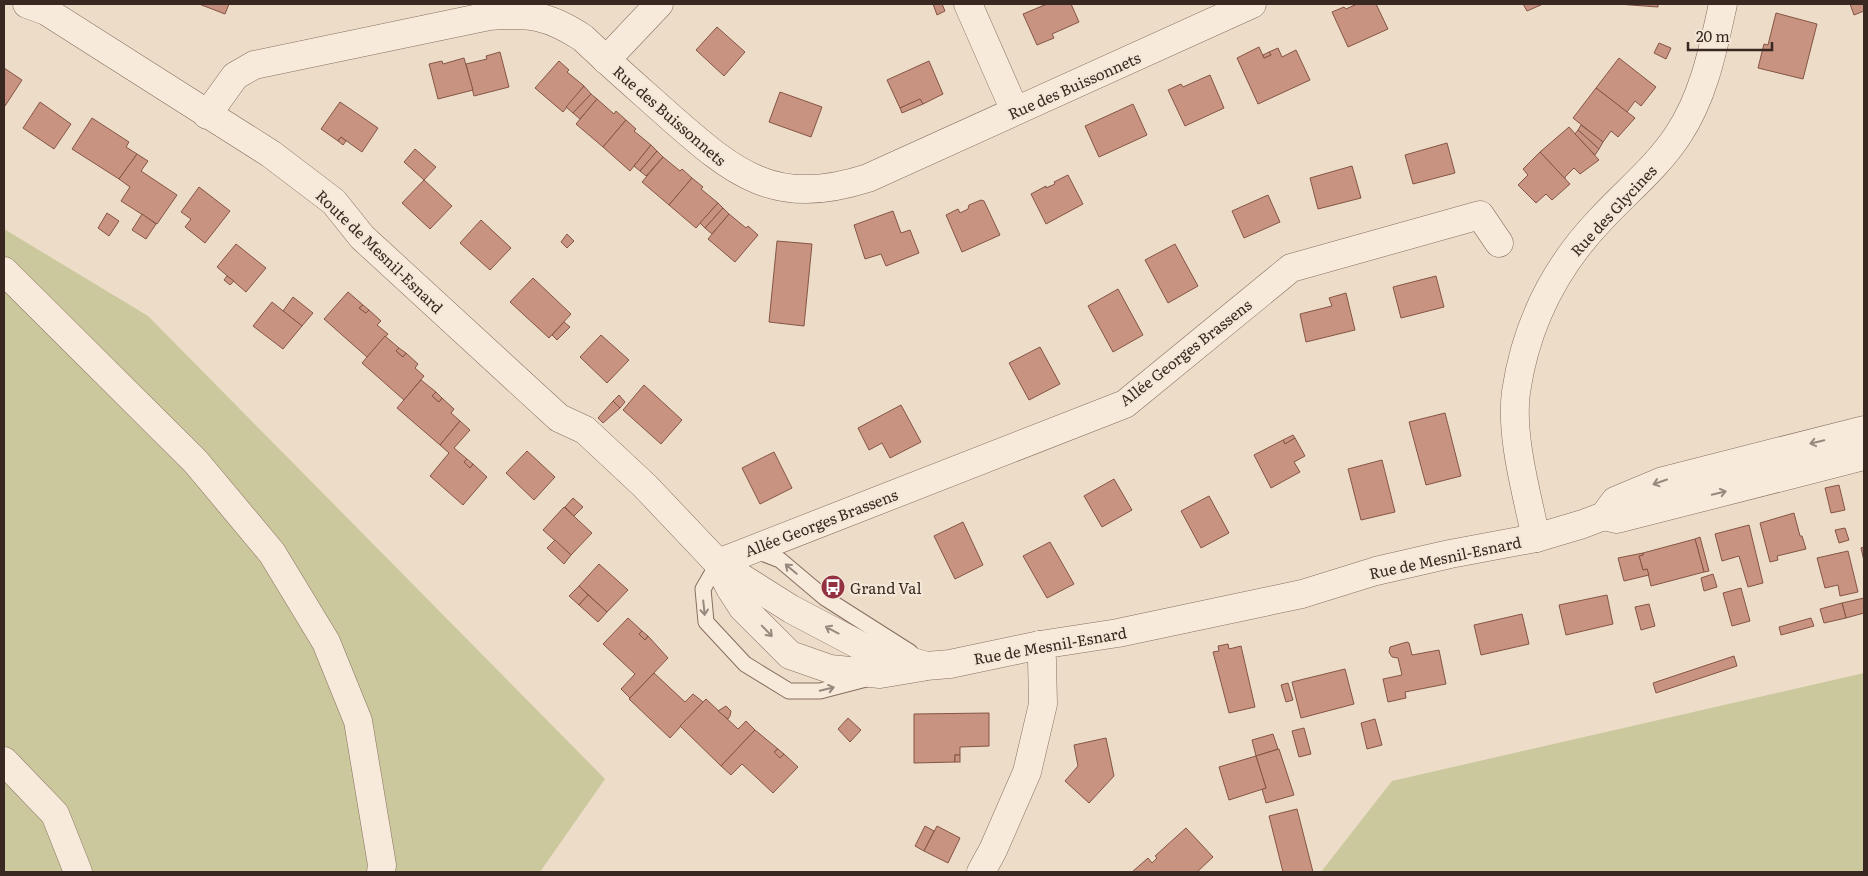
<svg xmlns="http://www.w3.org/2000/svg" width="1868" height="876" font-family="Literata,serif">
<rect width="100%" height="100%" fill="#ecdcc8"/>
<g fill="#cac89c">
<polygon points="4,229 148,316 605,779 540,872 4,872"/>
<polygon points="1864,673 1864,872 1321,872 1392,781"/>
</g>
<g fill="#c89380" stroke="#855545">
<polygon points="199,4 229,4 225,14"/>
<polygon points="933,4 942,4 945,11 937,15"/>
<polygon points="1047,4 1071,4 1079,22 1052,34 1054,38 1037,45 1023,14"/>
<polygon points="1357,4 1376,4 1388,29 1348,47 1332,12 1344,7 1346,9"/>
<polygon points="1523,4 1543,4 1527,11"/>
<polygon points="1618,4 1658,4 1658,7"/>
<polygon points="1850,4 1864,4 1864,11 1854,15"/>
<polygon points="1776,13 1817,24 1803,79 1758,68 1764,44 1768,45"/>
<polygon points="717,27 745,52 724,76 696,50"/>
<polygon points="1659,43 1671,48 1666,59 1654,53"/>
<polygon points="1259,47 1264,58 1271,55 1269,52 1278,48 1282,57 1296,50 1310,80 1258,104 1237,58"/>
<polygon points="500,52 509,87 474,96 466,64 487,59 486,56"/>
<polygon points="1269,52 1271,55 1264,58 1263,55"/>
<polygon points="464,58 473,90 438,99 429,64 442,61 443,64"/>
<polygon points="1619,58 1656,87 1641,106 1635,101 1627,112 1596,88"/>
<polygon points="559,61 569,70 567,72 584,86 563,112 535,88"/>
<polygon points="929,61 943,94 923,104 920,99 900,108 887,80"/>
<polygon points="4,68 22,80 5,106 4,105"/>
<polygon points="1210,75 1224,108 1185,126 1168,90 1181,84 1183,87"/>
<polygon points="584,86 591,94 573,113 566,107"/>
<polygon points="1596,88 1635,118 1618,137 1611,131 1603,142 1573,118"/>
<polygon points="780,92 822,107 811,137 769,122"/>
<polygon points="591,94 597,99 580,119 573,113"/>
<polygon points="597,99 614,114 616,111 626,120 603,147 576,124"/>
<polygon points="920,99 923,104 902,113 900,108"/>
<polygon points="40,102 71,124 54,149 23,128"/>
<polygon points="340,102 378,128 362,152 341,137 338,141 321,129"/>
<polygon points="1133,104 1147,135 1099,157 1085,126"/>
<polygon points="92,118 129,142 126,147 137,154 119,179 72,149"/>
<polygon points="626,120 636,129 634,131 651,145 630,171 603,147"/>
<polygon points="1581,125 1603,142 1599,149 1578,130"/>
<polygon points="1569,127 1599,160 1580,174 1574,168 1565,177 1565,179 1540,152"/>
<polygon points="1578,130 1599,149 1595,155 1575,134"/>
<polygon points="341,137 346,141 343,145 338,141"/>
<polygon points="1447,143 1455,173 1413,184 1405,155"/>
<polygon points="651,145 657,151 640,171 634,166"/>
<polygon points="415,149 436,167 424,180 404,162"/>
<polygon points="657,151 663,157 646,176 640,171"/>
<polygon points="1540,152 1570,184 1552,200 1546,194 1536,203 1518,185 1528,175 1523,169"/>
<polygon points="137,154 148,161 141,171 177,195 157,224 121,201 130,187 119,179"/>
<polygon points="663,157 680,171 682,169 692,178 669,205 642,182"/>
<polygon points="1352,166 1361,198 1318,209 1310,178"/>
<polygon points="1068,175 1083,204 1046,224 1031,194 1046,186 1046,188 1055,184 1054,182"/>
<polygon points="692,178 703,187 701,189 718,203 696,228 669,205"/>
<polygon points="424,180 452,206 430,229 402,203"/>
<polygon points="199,187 230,211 205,243 185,227 191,219 181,212"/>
<polygon points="1268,195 1280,222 1244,238 1232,211"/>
<polygon points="981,200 984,201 1000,235 962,252 946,215 958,209 960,213 968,209 969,205"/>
<polygon points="718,203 723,208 705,228 700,223"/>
<polygon points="723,208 729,214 712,234 705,228"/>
<polygon points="893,211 901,233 910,230 919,253 886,266 881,254 865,259 854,225"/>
<polygon points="107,213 119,221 109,236 98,228"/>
<polygon points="142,214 156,224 146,239 132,230"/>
<polygon points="729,214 746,228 748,226 758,235 735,262 708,239"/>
<polygon points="481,220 511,248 490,270 460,243"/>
<polygon points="567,234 574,241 567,248 561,242"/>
<polygon points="777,241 812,244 804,326 769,322"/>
<polygon points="236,244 266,268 246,292 217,267"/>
<polygon points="1175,244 1198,286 1168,303 1145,260"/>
<polygon points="227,276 234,281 230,285 224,280"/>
<polygon points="1436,276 1444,307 1401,318 1393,287"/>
<polygon points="533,278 571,314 549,338 510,302"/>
<polygon points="1118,289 1143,335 1113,352 1088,306"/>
<polygon points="348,292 363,305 359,308 366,313 369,310 381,321 377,325 388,334 367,357 324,319"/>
<polygon points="1346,293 1355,330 1306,342 1300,314 1332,306 1329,298"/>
<polygon points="293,297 313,313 302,326 283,311"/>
<polygon points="272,302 302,326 283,349 253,326"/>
<polygon points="363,305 369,310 366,313 359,308"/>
<polygon points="564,322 570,327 557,340 552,335"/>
<polygon points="601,335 629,360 607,383 580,357"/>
<polygon points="385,336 399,348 396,351 403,357 406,353 418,364 415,368 424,376 404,400 362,363"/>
<polygon points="1040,347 1060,384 1029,400 1009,363"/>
<polygon points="399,348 406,353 403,357 396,351"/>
<polygon points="421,380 436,392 432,396 439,402 442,398 454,409 451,413 460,421 440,445 397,408"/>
<polygon points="644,385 682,420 661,444 623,410"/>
<polygon points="436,392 442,398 439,402 432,396"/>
<polygon points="619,395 625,402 620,408 613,401"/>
<polygon points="613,401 620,408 603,423 598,418"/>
<polygon points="901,405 921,442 890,458 882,443 869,450 858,428"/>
<polygon points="1445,413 1461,476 1426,485 1409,422"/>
<polygon points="460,421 470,430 454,448 467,459 464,462 470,468 473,464 487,477 463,505 430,476 449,453 440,445"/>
<polygon points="1293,435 1295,438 1285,444 1283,440"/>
<polygon points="1295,438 1305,456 1294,462 1300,472 1271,488 1254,455 1283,440 1285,444"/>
<polygon points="527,451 555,477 534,500 506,473"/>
<polygon points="774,452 792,488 760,504 742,468"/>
<polygon points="467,459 473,464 470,468 464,462"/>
<polygon points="1382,460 1395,512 1361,520 1348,469"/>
<polygon points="1114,479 1132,510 1102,527 1084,496"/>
<polygon points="1839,485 1845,510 1831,513 1825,488"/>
<polygon points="1209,496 1229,533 1201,548 1181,511"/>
<polygon points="573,498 583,507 574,516 565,507"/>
<polygon points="564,507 592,533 571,555 543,530"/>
<polygon points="1794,513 1800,536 1802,536 1806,549 1777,556 1778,560 1770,562 1760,523"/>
<polygon points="963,522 983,565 955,579 934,536"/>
<polygon points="1749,525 1763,583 1748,587 1739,556 1722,561 1715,534"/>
<polygon points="1845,528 1849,540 1839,543 1835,530"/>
<polygon points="1700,537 1709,571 1704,572 1695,539"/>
<polygon points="1695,539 1704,572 1651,586 1647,569 1643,570 1639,556 1643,555 1643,553"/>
<polygon points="555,540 571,555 564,564 547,548"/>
<polygon points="1050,542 1074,584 1047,598 1023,556"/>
<polygon points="1864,547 1864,561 1861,548"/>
<polygon points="1848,551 1858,592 1840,596 1838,585 1825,588 1817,558"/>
<polygon points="1643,553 1643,555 1639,556 1643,570 1647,569 1649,575 1624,581 1618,558"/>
<polygon points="599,564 628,590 607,612 579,586"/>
<polygon points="1713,574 1717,587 1704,591 1701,578"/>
<polygon points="579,586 588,595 579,605 569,596"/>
<polygon points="1741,588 1750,621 1732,626 1723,593"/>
<polygon points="588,595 607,612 598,622 579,605"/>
<polygon points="1607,595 1613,624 1566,635 1559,605"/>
<polygon points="1864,598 1864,613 1846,618 1842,603"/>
<polygon points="1842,603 1846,618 1824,623 1820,609"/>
<polygon points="1649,604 1655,626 1641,630 1635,607"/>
<polygon points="1522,614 1529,644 1481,655 1474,625"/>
<polygon points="628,618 642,631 639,634 645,640 648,636 668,658 630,698 621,689 635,674 603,644"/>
<polygon points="1811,618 1814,626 1781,635 1779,627"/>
<polygon points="642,631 648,636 645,640 639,634"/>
<polygon points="1407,642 1409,643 1412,655 1439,650 1446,684 1405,692 1406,698 1388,702 1383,679 1402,675 1398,658 1392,657 1389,652 1390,647"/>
<polygon points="1228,644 1229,649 1241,646 1255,707 1229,713 1213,652 1219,651 1218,646"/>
<polygon points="1734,656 1737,666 1656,693 1653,683"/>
<polygon points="1345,669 1354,704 1301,718 1292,682"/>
<polygon points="654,673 685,702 693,694 703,702 670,738 629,699"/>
<polygon points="1288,683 1293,700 1286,702 1281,685"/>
<polygon points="706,699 738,729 746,721 755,730 721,766 680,726"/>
<polygon points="726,706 731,711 730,716 728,719 718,711"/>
<polygon points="989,713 989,746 960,747 960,755 955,755 955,762 914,763 914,714"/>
<polygon points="848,718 861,730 850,742 838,729"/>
<polygon points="1375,719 1382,745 1367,749 1361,723"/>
<polygon points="1304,728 1311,754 1299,757 1292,731"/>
<polygon points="755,730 778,749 774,752 780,758 784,754 798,767 773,793 742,764 731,775 721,766"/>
<polygon points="1273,734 1278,749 1256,756 1252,740"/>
<polygon points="1106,738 1114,776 1089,803 1065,781 1078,766 1074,745"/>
<polygon points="778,749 784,754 780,758 774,752"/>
<polygon points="1279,749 1294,795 1266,803 1262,789 1266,788 1256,756"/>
<rect x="955" y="755" width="5" height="7"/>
<polygon points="1256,756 1266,788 1229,800 1219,767"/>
<polygon points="1297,809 1313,872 1283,872 1269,816"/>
<polygon points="925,826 934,831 924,851 915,846"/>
<polygon points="937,826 960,838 948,863 924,851"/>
<polygon points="1186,828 1213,857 1197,872 1132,872 1148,858 1152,863 1157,858 1155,856"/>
</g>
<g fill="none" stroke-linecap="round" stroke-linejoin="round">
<defs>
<g id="service">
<polyline points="754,550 780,560 825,598 910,652"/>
<polyline points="718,563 703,589 706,622 745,664 789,691 820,691 866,679"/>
</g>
<g id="minor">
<polyline points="968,4 1015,111"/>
<polyline points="606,60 659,4"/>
<path d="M207,115L235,76L254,65L489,16C530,13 548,15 583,38C610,64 639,89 668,115C735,174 774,208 868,178L1252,4"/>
<path d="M1536,538C1527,495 1510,435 1516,392C1526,324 1554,268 1601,219C1627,191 1657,167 1678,135C1704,96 1713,49 1723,4"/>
<polyline points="718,563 1125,404 1291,268 1480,215 1499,243"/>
<polyline points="981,872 993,850 1027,772 1043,704 1042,660 1040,645"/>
</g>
<g id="tertiary">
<polyline points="27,4 46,11 271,154 334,202 362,237 559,418 585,430 645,486 718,563 791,609 861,646 926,666 950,664 1040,645 1118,633 1302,594 1376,571 1450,554 1536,538 1583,524 1604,516 1615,501 1663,481 1864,430"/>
<polyline points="4,271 196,462 272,553 326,642 358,721 382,865 381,872"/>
<polyline points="1604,516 1617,519 1864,456"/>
<polyline points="718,564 730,588 743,608 790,655 830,669 880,674 922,667"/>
<polyline points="4,761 55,814 78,872"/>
</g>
</defs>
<use href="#service" stroke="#876e5e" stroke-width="17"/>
<use href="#minor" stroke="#876e5e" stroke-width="29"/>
<use href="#tertiary" stroke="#876e5e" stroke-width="29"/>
<use href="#service" stroke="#f7eadb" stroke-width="15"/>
<use href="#minor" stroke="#f7eadb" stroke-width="28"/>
<use href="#tertiary" stroke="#f7eadb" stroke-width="28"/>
</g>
<defs><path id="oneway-shaft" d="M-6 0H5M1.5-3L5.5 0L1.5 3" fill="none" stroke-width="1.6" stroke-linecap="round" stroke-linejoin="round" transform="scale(1.25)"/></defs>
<g stroke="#98897e">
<use href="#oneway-shaft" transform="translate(1817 442) rotate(166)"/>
<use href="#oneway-shaft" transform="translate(1660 482) rotate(161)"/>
<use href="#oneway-shaft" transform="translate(1719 493) rotate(-14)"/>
<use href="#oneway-shaft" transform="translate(791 569) rotate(-140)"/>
<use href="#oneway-shaft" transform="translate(704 608) rotate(84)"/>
<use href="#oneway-shaft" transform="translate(832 630) rotate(-152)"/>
<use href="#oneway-shaft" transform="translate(767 631) rotate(46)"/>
<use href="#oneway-shaft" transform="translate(827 689) rotate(-13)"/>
</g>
<defs>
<symbol id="bus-disc" viewBox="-11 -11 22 22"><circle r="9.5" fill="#933140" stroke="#f4e7d7"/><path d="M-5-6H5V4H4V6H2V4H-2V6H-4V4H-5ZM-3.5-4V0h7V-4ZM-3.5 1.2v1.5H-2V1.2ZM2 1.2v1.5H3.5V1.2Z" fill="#fff"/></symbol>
</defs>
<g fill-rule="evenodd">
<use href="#bus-disc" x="819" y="573" width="28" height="28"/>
</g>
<g text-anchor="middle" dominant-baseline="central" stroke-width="4.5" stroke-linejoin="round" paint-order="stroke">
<g font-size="15" fill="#382821" stroke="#f4e7d7">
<text transform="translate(1074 85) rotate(-24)">Rue des Buissonnets</text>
<text transform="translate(670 115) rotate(41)">Rue des Buissonnets</text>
<text transform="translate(1613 210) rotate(-47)">Rue des Glycines</text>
<text transform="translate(380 251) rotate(44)">Route de Mesnil-Esnard</text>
<text transform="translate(1185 352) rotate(-38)">Allée Georges Brassens</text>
<text transform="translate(821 522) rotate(-21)">Allée Georges Brassens</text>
<text transform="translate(1445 557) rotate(-12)">Rue de Mesnil-Esnard</text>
<text transform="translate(1050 645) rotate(-10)">Rue de Mesnil-Esnard</text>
</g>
<g font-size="15" fill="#382821" stroke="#f4e7d7" text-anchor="start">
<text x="850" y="587">Grand Val</text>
</g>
</g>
<rect width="1868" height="876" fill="none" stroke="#382821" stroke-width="10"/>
<path d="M1688 42v8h84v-8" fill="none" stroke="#382821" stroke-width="2.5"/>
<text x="1696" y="42" font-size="15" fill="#382821" stroke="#f4e7d7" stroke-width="4" paint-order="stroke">20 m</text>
</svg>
